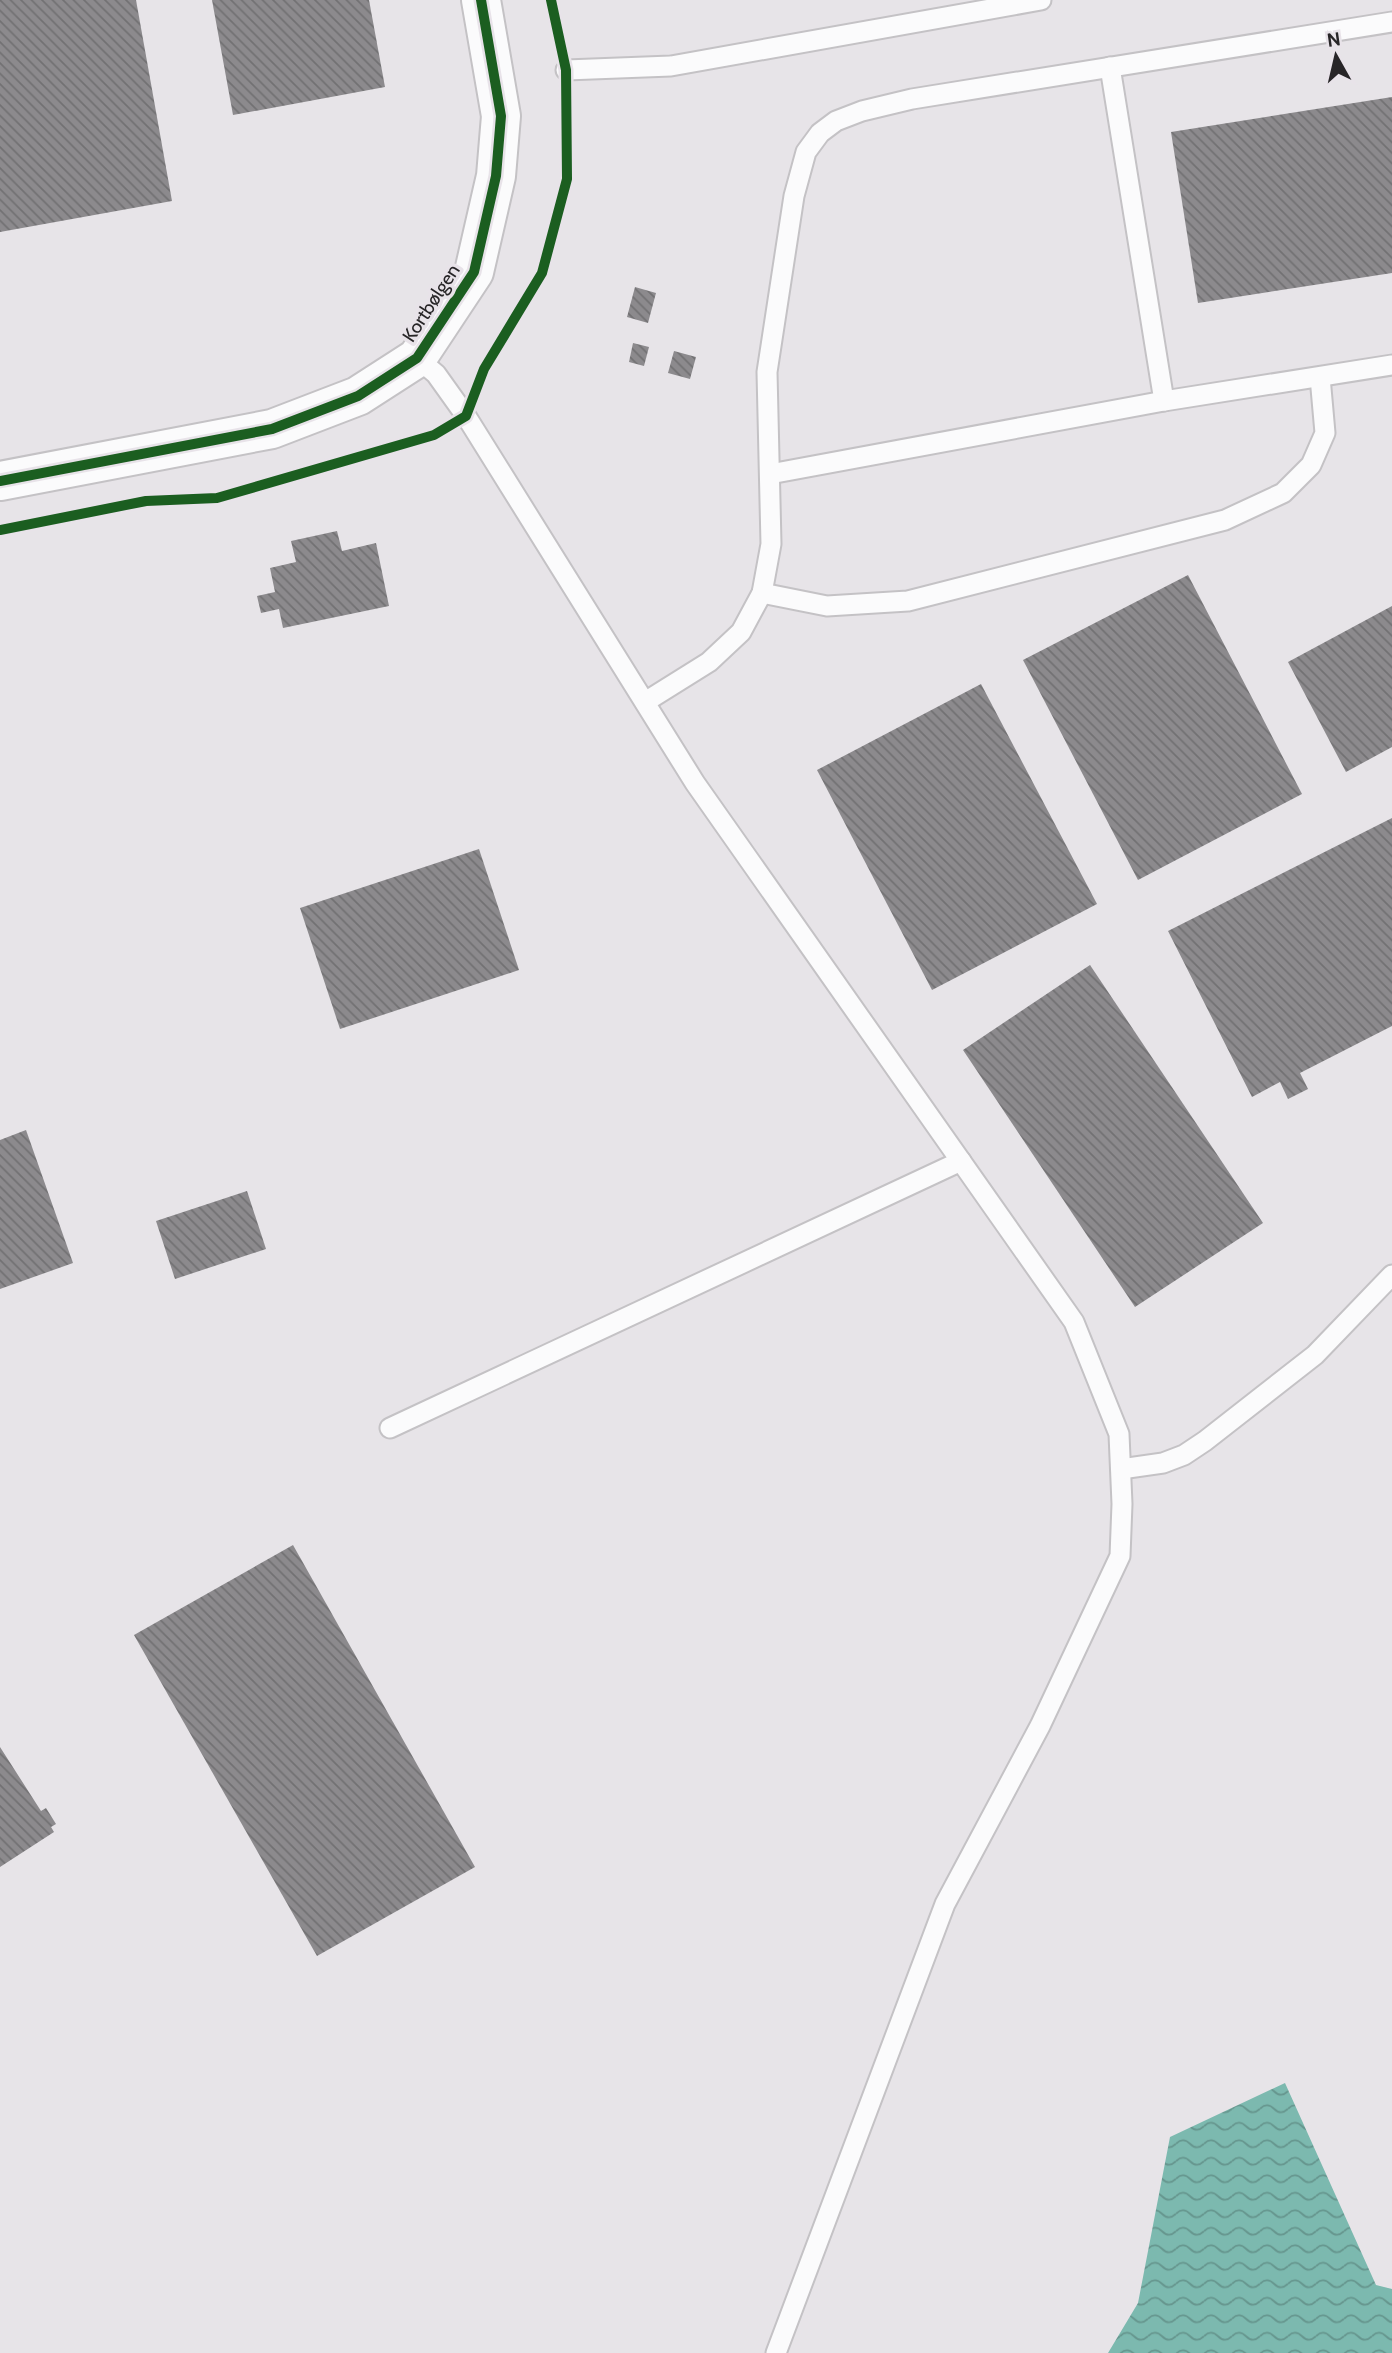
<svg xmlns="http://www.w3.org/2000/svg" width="1392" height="2353" font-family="Cabin,sans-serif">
<defs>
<pattern id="water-waves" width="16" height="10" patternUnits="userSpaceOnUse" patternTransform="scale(1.75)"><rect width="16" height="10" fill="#7cb9af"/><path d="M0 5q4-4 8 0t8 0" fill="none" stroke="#66968e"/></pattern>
<pattern id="building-back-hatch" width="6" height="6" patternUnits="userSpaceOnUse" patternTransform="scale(1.75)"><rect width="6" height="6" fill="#8c8a8d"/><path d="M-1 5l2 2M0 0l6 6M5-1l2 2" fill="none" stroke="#727173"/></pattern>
</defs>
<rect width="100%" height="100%" fill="#e7e4e8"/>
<polygon fill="url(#water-waves)" points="1285,2083 1376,2285 1392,2289 1392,2353 1108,2353 1138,2303 1170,2137"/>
<g fill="url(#building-back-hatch)">
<polygon points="0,0 136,0 172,201 0,232"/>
<polygon points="212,0 369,0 385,87 233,115"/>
<polygon points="1392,97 1392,273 1198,303 1171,132"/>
<polygon points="635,287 656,293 648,323 627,317"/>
<polygon points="633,343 649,347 644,366 629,362"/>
<polygon points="674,351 696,357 690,379 668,373"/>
<polygon points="337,531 342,551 376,543 389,606 283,628 279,609 261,613 257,596 275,592 270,568 296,562 291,541"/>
<polygon points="1188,575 1302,794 1138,880 1023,660"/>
<polygon points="1392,606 1392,747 1346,772 1288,662"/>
<polygon points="981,684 1097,904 932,990 817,770"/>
<polygon points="1392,818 1392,1026 1300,1073 1308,1089 1288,1099 1280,1082 1252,1097 1168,931"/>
<polygon points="479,849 519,970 340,1029 300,908"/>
<polygon points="1090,965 1263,1223 1135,1307 963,1050"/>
<polygon points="26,1130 73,1263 0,1289 0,1140"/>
<polygon points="247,1191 266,1249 175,1279 156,1221"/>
<polygon points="293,1545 475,1867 317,1956 134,1635"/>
<polygon points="0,1747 41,1811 46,1808 56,1824 51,1827 54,1832 0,1867"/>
</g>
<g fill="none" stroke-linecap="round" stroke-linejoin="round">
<defs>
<g id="service">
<polyline points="1110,67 1164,401"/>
<polyline points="566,70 671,66 1041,0"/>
<polyline points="417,358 436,374 466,416 695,783 1074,1322 1119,1434 1122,1504 1120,1556 1040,1726 945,1904 776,2353"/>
<polyline points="770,474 1164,401 1392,365"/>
<polyline points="762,593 827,606 908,601 1225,520 1283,493 1311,465 1325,433 1320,377"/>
<polyline points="645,702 709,662 741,632 762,593 771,544 767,372 794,196 806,152 820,133 836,121 862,111 912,99 1392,22"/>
<polyline points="390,1428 961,1161"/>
<polyline points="1121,1469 1163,1463 1184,1455 1205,1441 1315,1355 1392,1275"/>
</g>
<polyline id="minor" points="0,481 272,429 358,396 417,358 474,272 496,176 501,116 481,0"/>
</defs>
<use href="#service" stroke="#c4c2c5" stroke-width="23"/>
<use href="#minor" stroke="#c4c2c5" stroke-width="42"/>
<use href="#service" stroke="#fbfbfc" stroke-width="19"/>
<use href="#minor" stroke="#fbfbfc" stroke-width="38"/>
<defs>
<g id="cycleway">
<polyline points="0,481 272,429 358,396 417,358 474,272 496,176 501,116 481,0"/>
<polyline points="0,530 146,501 217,498 434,435 466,416 484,369 542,273 567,179 566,70 551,0"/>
</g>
</defs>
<use href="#cycleway" stroke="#e8e3e9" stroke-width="15"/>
<use href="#cycleway" stroke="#1b5e20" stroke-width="10"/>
</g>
<g text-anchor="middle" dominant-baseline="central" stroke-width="7" stroke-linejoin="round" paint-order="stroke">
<g font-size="19" fill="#272527" stroke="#e8e3e9">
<text transform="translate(431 303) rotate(-57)">Kortbølgen</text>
</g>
</g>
<g transform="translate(1336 56) rotate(352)" stroke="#e8e3e9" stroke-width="5" paint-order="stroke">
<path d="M0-5L12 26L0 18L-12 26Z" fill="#272527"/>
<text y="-10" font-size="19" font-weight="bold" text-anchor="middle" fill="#272527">N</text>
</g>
</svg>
